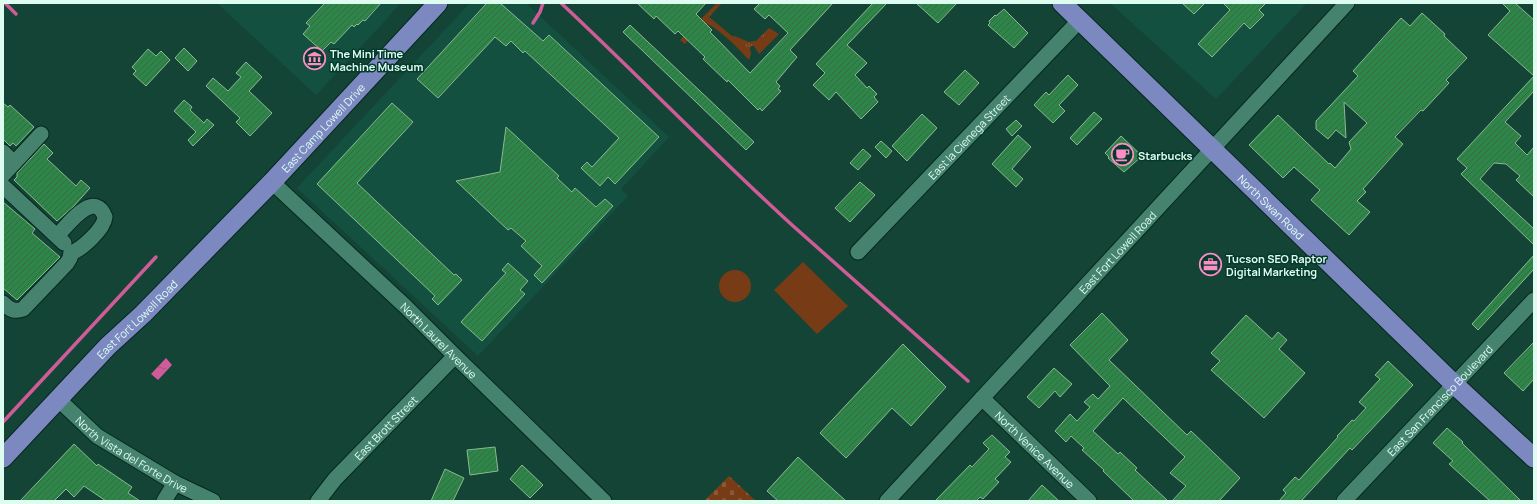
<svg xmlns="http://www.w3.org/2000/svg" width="1537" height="504" font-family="Manrope,sans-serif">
<defs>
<pattern id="grass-tufts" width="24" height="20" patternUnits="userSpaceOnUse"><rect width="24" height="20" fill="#773c16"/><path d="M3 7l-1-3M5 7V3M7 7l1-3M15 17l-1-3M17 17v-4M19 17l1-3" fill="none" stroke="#8a5938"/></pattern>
<pattern id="cemetery-stones" width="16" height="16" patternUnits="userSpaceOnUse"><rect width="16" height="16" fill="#773c16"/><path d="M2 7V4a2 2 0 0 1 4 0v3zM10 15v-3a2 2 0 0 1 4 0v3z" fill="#8a5938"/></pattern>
<pattern id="water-ripples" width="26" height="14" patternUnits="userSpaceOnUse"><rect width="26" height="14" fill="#cf5c99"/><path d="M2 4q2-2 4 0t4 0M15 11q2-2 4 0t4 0" fill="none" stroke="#9e567d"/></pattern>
<pattern id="building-hatch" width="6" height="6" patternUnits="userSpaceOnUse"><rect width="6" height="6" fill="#2d8547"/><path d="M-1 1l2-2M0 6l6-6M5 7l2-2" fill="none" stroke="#376b47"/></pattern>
</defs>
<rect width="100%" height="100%" fill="#134436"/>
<g fill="#14503f">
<polygon points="217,3 400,3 384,22 316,95"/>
<polygon points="470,3 526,3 669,137 621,189 628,196 478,356 297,188"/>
<polygon points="1110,3 1307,3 1216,99"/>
</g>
<path fill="url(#grass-tufts)" d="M717,3H722L709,17L732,36L737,37L749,42L756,41L769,28L779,34L759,54L754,46H751L750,48L751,54L749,60C739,49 717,26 704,23L685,44L680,40Z"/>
<polygon fill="url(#cemetery-stones)" points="729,476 756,501 704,501"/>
<g fill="#773c16">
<polygon points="803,262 848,306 817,334 774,290"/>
<circle cx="735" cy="286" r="16"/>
</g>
<polygon fill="url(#water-ripples)" points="166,358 172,365 158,380 151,374"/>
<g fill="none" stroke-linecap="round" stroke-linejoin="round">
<g stroke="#cf5c99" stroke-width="3.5">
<polyline points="5,3 16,14"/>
<path d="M561,3C639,76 713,153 792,225C850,277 909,329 968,381"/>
<polyline points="533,23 540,12 543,3"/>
<polyline points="3,422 156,257"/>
</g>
</g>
<g fill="url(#building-hatch)" stroke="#8bb993">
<polygon points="325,3 381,3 365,21 363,20 358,25 357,24 354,27 352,25 334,44 331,42 322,51 303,34 310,26 306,23"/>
<polygon points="487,3 500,3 543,41 549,35 659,137 615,184 608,177 600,186 581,168 587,162 592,167 619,138 525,51 523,53 511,41 506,46 495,37 438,98 417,79"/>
<polygon points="637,3 706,3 696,14 712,30 710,32 750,73 788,33 769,15 765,19 754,9 760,3 833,3 790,50 797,57 776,82 780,86 778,89 781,91 762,111 760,108 758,110 728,80 727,82 703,59 705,57 678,31 675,34 656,16 654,19"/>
<polygon points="873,3 887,3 847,45 867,63 855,75 867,88 869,86 877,94 874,97 878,102 861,119 836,92 829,100 813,85 825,73 816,64"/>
<polygon points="916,3 957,3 938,23"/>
<polygon points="1182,3 1205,3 1194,14"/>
<polygon points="1223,3 1266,3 1259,10 1264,15 1250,29 1244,23 1212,57 1198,44 1230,10"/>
<polygon points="1502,3 1515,3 1534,20 1534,91 1505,122 1521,136 1515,143 1527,155 1534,147 1534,197 1516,180 1520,176 1506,164 1494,163 1480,179 1534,229 1534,245 1461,174 1467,168 1457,159 1534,76 1488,35 1510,11"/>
<polygon points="1004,9 1028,33 1014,48 988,25 990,23 989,21 995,15 996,16"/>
<polygon points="1422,13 1445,34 1444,36 1467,58 1446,80 1449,83 1423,111 1421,110 1395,137 1403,144 1363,189 1366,192 1357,201 1370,212 1349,235 1311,200 1320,190 1294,167 1283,178 1249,145 1278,115 1329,164 1330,163 1335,168 1351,149 1349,142 1367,123 1344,102 1346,138 1336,130 1328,139 1316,129 1316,121 1358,76 1353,71 1401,18 1410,26"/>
<polygon points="630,25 754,142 746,150 623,32"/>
<polygon points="184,48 197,61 188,71 175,58"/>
<polygon points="148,49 156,56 161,51 170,60 146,86 133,74 136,71 132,67"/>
<polygon points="246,62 262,77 249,91 272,113 250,136 236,122 240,118 206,86 213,78 228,91 241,77 236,73"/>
<polygon points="965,70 979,83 959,105 944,92"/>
<polygon points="1068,75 1078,85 1059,105 1065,111 1053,123 1034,105 1046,92 1049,95"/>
<polygon points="184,100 192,107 190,110 204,123 207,119 214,125 193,146 188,140 196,132 174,111"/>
<polygon points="3,103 8,107 10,105 34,127 16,146 13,143 10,146 3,139"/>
<polygon points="392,103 413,122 357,183 454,275 456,274 462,280 438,305 432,299 435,296 317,184"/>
<polygon points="1094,112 1102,119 1077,145 1070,138"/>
<polygon points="922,114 937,128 907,161 892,146"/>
<polygon points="1016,120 1022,126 1012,136 1006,129"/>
<polygon points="506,127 559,176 557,178 572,192 575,188 596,207 605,199 613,206 542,283 534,275 542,266 521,246 526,241 511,228 508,230 456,181 500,172"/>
<polygon points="1018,135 1031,147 1012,169 1023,179 1016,187 992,164"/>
<polygon points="1121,136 1142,156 1124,172 1108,158 1109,157 1105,153"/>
<polygon points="881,141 892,151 886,158 875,147"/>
<polygon points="44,144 53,153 47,159 76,186 81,180 90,188 73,207 57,221 14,180 17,177 17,173"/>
<polygon points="863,149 871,156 858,170 850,163"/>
<polygon points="860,182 875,195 850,222 835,208"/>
<polygon points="3,202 35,229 32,233 60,257 17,300 3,288"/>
<polygon points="1534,255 1534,269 1478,330 1472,324"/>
<polygon points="508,263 528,281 520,290 525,294 482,341 461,322 506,273 502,270"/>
<polygon points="1102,313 1128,340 1109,360 1187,435 1191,431 1240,478 1219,501 1172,501 1186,486 1170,473 1185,457 1123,398 1093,431 1118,454 1120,452 1137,468 1135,470 1168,501 1134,501 1103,471 1104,470 1082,450 1084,448 1071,436 1066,442 1055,431 1070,414 1077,421 1090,407 1084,402 1093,394 1098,399 1110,386 1070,345"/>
<polygon points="1246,315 1272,339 1278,332 1287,340 1279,349 1305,373 1264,418 1211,370 1220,361 1211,353"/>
<polygon points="1534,342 1534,379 1523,391 1504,373"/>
<polygon points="903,344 946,387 911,426 892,408 846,458 820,433"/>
<polygon points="1388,361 1413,385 1352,450 1350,448 1301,501 1279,501 1286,493 1283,490 1295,477 1299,480 1338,437 1337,436 1352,420 1354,421 1366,408 1359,402 1380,379 1375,375"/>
<polygon points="1054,368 1072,384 1060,397 1055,391 1039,408 1027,397"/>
<polygon points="1447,428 1463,442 1462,443 1521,501 1490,501 1449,464 1453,461 1433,443"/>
<polygon points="992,435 1010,452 1005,457 1011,462 995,479 999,482 983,499 980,497 976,501 935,501 970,465 972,467 989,449 983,443"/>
<polygon points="74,444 97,466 98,464 132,487 128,493 140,501 106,501 84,486 74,497 66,489 54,501 20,501"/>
<polygon points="495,447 498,471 470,475 467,450"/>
<polygon points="798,457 824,481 846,501 778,501 767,491"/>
<polygon points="522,465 543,485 530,498 510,479"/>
<polygon points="445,469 464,478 453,501 431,501"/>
<polygon points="1042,485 1059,501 1028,501"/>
</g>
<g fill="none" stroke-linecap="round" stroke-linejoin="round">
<defs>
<g id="minor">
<polyline points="3,152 14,163"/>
<polyline points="3,175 41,134"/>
<path id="s1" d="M272,182L406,307L455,356L604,501"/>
<polyline points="3,186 64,243"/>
<path d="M57,236C67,226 94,188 105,217C104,229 82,249 71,253"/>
<path id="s2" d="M858,252L1080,20"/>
<path d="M3,303C10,310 15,312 23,309L67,263L70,258L71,253"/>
<path id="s3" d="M982,398L1089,501"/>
<path id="s4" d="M58,399L97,436L175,483L213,501"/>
<polyline points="164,501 175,483"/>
<path id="s5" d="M318,501L335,479L455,356"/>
<path id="s6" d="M887,501L1347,3"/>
<path id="s7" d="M1344,501L1534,300"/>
</g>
<g id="major">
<path id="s8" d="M1062,3L1455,385L1534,458"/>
<path id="s9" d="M3,458L108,346L143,314L272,182L438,3"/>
</g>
</defs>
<use href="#minor" stroke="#06281e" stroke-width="17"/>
<use href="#major" stroke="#06281e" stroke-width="21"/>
<use href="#minor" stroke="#45836e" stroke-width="15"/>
<use href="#major" stroke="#7c89c1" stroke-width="19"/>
</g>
<defs>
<symbol id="museum-ring" viewBox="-11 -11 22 22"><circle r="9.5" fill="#053a2c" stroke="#fb8fc5" stroke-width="1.5"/><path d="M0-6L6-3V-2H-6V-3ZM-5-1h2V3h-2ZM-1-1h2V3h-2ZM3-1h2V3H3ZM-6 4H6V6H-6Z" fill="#fb8fc5"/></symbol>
<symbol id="cafe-ring" viewBox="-11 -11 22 22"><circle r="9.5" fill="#053a2c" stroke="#fb8fc5" stroke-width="1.5"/><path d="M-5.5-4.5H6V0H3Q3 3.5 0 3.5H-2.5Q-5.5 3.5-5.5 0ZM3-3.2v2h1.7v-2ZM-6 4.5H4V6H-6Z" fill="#fb8fc5"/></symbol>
<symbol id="office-ring" viewBox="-11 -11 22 22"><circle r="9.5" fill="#053a2c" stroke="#fb8fc5" stroke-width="1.5"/><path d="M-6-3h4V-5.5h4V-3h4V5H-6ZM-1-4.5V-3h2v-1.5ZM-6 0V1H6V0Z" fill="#fb8fc5"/></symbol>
</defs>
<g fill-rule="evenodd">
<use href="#museum-ring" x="302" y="46" width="25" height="25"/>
<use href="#cafe-ring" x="1110" y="142" width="25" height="25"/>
<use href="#office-ring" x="1198" y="252" width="25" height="25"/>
</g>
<g text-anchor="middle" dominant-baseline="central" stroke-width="3" stroke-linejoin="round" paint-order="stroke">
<g font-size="11" font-weight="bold" fill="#defdf1" stroke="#053a2c" text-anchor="start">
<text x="330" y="53">The Mini Time<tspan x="330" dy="13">Machine Museum</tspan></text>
<text x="1138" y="155">Starbucks</text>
<text x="1226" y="258">Tucson SEO Raptor<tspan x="1226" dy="13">Digital Marketing</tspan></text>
</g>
<g font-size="11" fill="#defdf1" stroke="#053a2c">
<text stroke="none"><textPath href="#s9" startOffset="460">East Camp Lowell Drive</textPath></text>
<text stroke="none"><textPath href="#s2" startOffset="160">East la Cienega Street</textPath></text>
<text stroke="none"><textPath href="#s8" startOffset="292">North Swan Road</textPath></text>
<text stroke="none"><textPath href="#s6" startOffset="339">East Fort Lowell Road</textPath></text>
<text stroke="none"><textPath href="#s9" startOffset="193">East Fort Lowell Road</textPath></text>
<text stroke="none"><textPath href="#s1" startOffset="230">North Laurel Avenue</textPath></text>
<text stroke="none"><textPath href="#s7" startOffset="139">East San Francisco Boulevard</textPath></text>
<text stroke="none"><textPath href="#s5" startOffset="100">East Brott Street</textPath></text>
<text stroke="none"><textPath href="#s3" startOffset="74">North Venice Avenue</textPath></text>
<text stroke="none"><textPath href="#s4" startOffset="93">North Vista del Forte Drive</textPath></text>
</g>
</g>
<rect width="1537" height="504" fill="none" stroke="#defdf1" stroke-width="8"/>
</svg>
